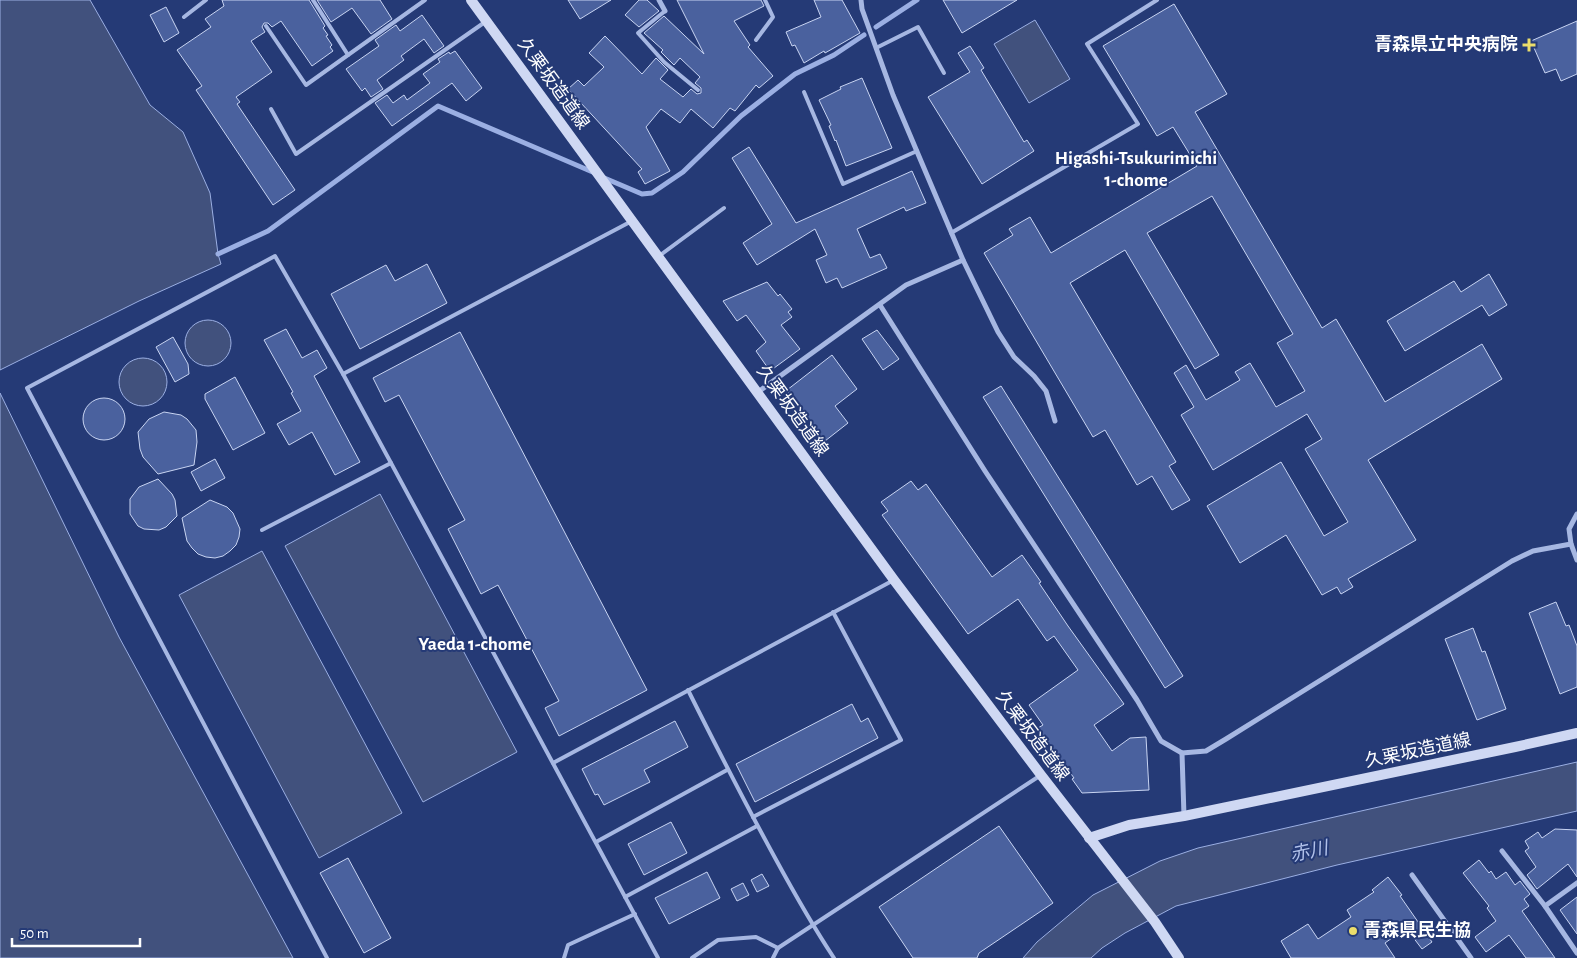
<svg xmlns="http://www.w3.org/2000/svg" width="1577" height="958" font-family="'Alegreya Sans','Noto Sans JP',sans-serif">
<rect width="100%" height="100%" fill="#253a76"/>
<g fill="#41517d" stroke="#9bafe3">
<polygon points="0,0 90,0 150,105 183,132 210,193 218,254 221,264 139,301 0,370"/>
<polygon points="1035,20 1070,79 1029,103 994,44"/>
<circle cx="208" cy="343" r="23"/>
<circle cx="143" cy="382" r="24"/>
<polygon points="0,393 119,637 293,958 0,958"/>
<polygon points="380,494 517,752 423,802 285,546"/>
<polygon points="262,551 402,813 319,858 179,595"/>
<polygon points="1577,762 1577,811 1337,865 1176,906 1125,933 1102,948 1091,958 1023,958 1037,942 1093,895 1160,861 1198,848"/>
</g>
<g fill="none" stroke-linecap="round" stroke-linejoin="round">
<g stroke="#9bafe3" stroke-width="5">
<polyline points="876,27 917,0"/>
<polyline points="602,177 642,194 652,193 683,172 741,116 795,74 834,55 864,35"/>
<polyline points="218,254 268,231 438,106 595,173"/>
</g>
</g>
<g fill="#4a619e" stroke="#c8d4f2">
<polygon points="222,0 309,0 325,26 323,28 328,35 326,36 332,45 330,47 333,51 312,66 281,21 272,27 268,23 264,23 262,27 265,32 251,41 272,72 236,97 240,102 237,104 295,190 273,205 196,90 202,86 177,50 211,27 205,19 224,6"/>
<polygon points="317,0 380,0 392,19 371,34 352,8 331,22"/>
<polygon points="568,0 611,0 580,19"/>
<polygon points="639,0 647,0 659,11 639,27 625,15"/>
<polygon points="677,0 761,0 764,6 734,21 750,45 748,47 773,76 759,88 756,85 735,111 730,108 713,128 691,109 680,123 661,109 646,127 670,171 645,184 638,172 642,169 568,89 578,80 584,86 604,67 589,53 605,36 642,74 656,58 668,70 660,79 683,97 691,89 697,94 701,93 701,88 695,83 700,77 680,58 674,65 661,52 663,50 644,33 664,16 704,54"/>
<polygon points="814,0 842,0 860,33 825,53 824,51 804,63 795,45 792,46 786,32 821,17"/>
<polygon points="943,0 1017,0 962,33"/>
<polygon points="1174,4 1227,94 1195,112 1322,328 1336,319 1385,402 1482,344 1502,379 1368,460 1416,540 1348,579 1353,587 1341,594 1337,587 1322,595 1286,535 1240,563 1207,506 1281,462 1324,536 1348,522 1305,449 1322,439 1307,414 1213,470 1181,415 1194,407 1174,373 1186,365 1206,400 1240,380 1235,372 1250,363 1276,407 1305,391 1277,343 1293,334 1212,196 1147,233 1219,355 1195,369 1125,250 1070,283 1176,462 1169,466 1190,500 1172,510 1152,476 1137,485 1105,430 1093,437 984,253 1013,235 1009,229 1030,217 1051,253 1197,166 1173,127 1157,136 1103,46"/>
<polygon points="166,7 179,33 164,42 150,15"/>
<polygon points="422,15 444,46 434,53 424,39 401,56 404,60 377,80 383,89 371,97 365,88 362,91 346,69 379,46 375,40 396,25 400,31"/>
<polygon points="1577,21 1577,74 1561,81 1556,69 1545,73 1531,41"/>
<polygon points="970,46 984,68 981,70 1024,142 1027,140 1034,151 982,184 928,97 970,72 958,53"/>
<polygon points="455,51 482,88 466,101 452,83 392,126 375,103 387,95 393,103 404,95 407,100 430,83 423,74 440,62 438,59 449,52 450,54"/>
<polygon points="862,78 892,148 846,166 836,140 835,141 829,126 831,125 819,100 841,89 840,87"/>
<polygon points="749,147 796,223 912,171 926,203 906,211 904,207 857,229 870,258 880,254 887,268 842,288 837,278 826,283 816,260 827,255 815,229 757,265 743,243 772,224 732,158"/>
<polygon points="427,264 447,303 360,349 331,294 386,265 395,281"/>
<polygon points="1489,274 1507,305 1489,316 1482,305 1405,351 1387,321 1454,281 1461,292"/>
<polygon points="767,282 778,296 780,294 792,309 788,312 792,317 781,325 800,349 770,371 756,351 766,342 746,315 737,321 723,301"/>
<polygon points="286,329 302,358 317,350 327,368 314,376 360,462 335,475 312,432 289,445 277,424 301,411 291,393 293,392 264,340"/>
<polygon points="877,330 899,359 883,370 862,339"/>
<polygon points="460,332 647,690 559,736 545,708 559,701 498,585 481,594 448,529 465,520 399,395 385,402 373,378"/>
<polygon points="173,337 188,364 189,374 175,382 156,347"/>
<polygon points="832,355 857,389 835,406 848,423 825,441 787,390"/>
<polygon points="235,377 265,433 233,450 205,399 205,394"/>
<polygon points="1001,386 1183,676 1165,688 983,397"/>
<circle cx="104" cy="419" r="21"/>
<polygon points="164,412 181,415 187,419 196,430 197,442 194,465 158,474 143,457 140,449 138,432 149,419"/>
<polygon points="215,459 225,478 201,491 191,472"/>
<polygon points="158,479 172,494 175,500 177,516 166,527 159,530 144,529 138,526 130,514 130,499 139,487"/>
<polygon points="911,481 918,490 926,484 992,577 1022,555 1041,582 1039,583 1068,626 1124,704 1094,725 1112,751 1130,738 1146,737 1149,790 1082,793 1072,779 1074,778 1038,728 1043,725 1029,705 1078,670 1054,636 1047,641 1018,599 968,634 882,515 888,511 881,502"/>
<polygon points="210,500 227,507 233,513 240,529 239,537 236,545 230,551 223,556 215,558 206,557 198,554 192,548 187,541 182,518"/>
<polygon points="1556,602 1566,626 1569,625 1577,646 1577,687 1560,694 1529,613"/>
<polygon points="1473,628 1482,652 1485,651 1506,709 1477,720 1445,639"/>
<polygon points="852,704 861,722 868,718 878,738 755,802 736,764"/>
<polygon points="675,721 688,747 644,770 650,782 604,805 598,794 595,795 582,769"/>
<polygon points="671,822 687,853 644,875 628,844"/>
<polygon points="999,826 1053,903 979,953 977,958 913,958 879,907"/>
<polygon points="1555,829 1577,830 1577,877 1568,864 1537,889 1527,875 1536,867 1525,851 1529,848 1525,841 1538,832 1542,838"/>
<polygon points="348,858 391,938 364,953 320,873"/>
<polygon points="1479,860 1489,873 1491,871 1496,879 1506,872 1515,885 1520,881 1530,894 1524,899 1529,906 1522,911 1555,958 1526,958 1509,935 1486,952 1475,937 1496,921 1487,908 1489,906 1463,873"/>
<polygon points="707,872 720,898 669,924 655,898"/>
<polygon points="762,874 769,886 757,892 751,880"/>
<polygon points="1388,877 1402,895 1400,896 1432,942 1422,949 1406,928 1385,943 1395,958 1291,958 1281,941 1308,924 1318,939 1351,917 1347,910 1374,892 1372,890"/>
<polygon points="743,883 749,895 737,901 731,889"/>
<polygon points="1577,897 1577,934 1560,910"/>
</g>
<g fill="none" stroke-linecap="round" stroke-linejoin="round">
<g stroke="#a6b7e2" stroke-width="4">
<polyline points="313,0 348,55"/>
<polyline points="665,11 638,33 664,62 698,90"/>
<polyline points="184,17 206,0"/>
<polyline points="266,26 306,85 425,0"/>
<polyline points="756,40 773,17 765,0"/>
<polyline points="876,48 918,27 944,73"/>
<polyline points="804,92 843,184 917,151"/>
<polyline points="271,109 296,154 485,22"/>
<polyline points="951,233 1138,124 1087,44 1157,0"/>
<polyline points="659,256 724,208"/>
<polyline points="343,374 630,222"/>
<polyline points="262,530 391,463"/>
<path d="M688,690C716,746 744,801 774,856C793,891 812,925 834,958"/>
<polyline points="553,763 892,581"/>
<polyline points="753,817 901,740 833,612"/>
<polyline points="596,842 727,770"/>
<polyline points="625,897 757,826"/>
<polyline points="327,958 27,388 275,256 343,374 658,958"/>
<polyline points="564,958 568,945 635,914"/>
<polyline points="692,958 718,940 756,937 778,948"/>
<polyline points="773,958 778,948 1041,775"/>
</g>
<g stroke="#a6b7e2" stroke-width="5">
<polyline points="659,0 665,11"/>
<polyline points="861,0 862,9 893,95 963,260 998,332 1014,357 1034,376 1046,391 1055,421"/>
<polyline points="880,305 985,471 1137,700 1161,741 1182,753 1206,751 1226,739 1512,561 1533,551 1571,544"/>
<polyline points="758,392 906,285 963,260"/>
<polyline points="1577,514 1569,529 1571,544 1577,560"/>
<polyline points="1182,753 1184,816"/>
<polyline points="1502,851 1545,906 1577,953"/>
<polyline points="1412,875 1471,958"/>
<polyline points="1545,906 1577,883"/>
</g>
<g stroke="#cfd8f3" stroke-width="10">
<polyline points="471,0 894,580 1041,775 1155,922 1179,958"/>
<polyline points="1089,838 1129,825 1184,816 1515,747 1577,733"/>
</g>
</g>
<g fill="#ebdd6b" stroke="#253a76" stroke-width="2">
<path d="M1526.5 37.5h5v5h5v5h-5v5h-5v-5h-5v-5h5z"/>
<circle cx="1353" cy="931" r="5"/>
</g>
<g text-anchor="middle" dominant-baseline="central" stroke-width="4" stroke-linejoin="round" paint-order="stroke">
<g font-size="18" font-weight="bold" fill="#fff" stroke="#253a76" text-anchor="end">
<text x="1518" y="45">青森県立中央病院</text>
<text x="1363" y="931" text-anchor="start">青森県民生協</text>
</g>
<g font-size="18" fill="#fff" stroke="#253a76">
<text transform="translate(553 84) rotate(54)">久栗坂造道線</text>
<text transform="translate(792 411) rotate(54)">久栗坂造道線</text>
<text transform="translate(1032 736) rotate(53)">久栗坂造道線</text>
<text transform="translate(1418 751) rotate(-12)">久栗坂造道線</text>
</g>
<g font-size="19" font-weight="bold" fill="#fff" stroke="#253a76">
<text x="1136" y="158">Higashi-Tsukurimichi<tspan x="1136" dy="22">1-chome</tspan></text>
<text x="475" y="644">Yaeda 1-chome</text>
</g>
<g font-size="19" font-style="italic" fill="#b1c1ea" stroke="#253a76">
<text transform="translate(1309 852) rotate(-12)">赤川</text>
</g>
</g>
<path d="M12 938v8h128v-8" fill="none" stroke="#ffffff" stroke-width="2.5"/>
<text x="20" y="938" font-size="15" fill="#ffffff" stroke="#253a76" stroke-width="4" paint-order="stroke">50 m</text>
</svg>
